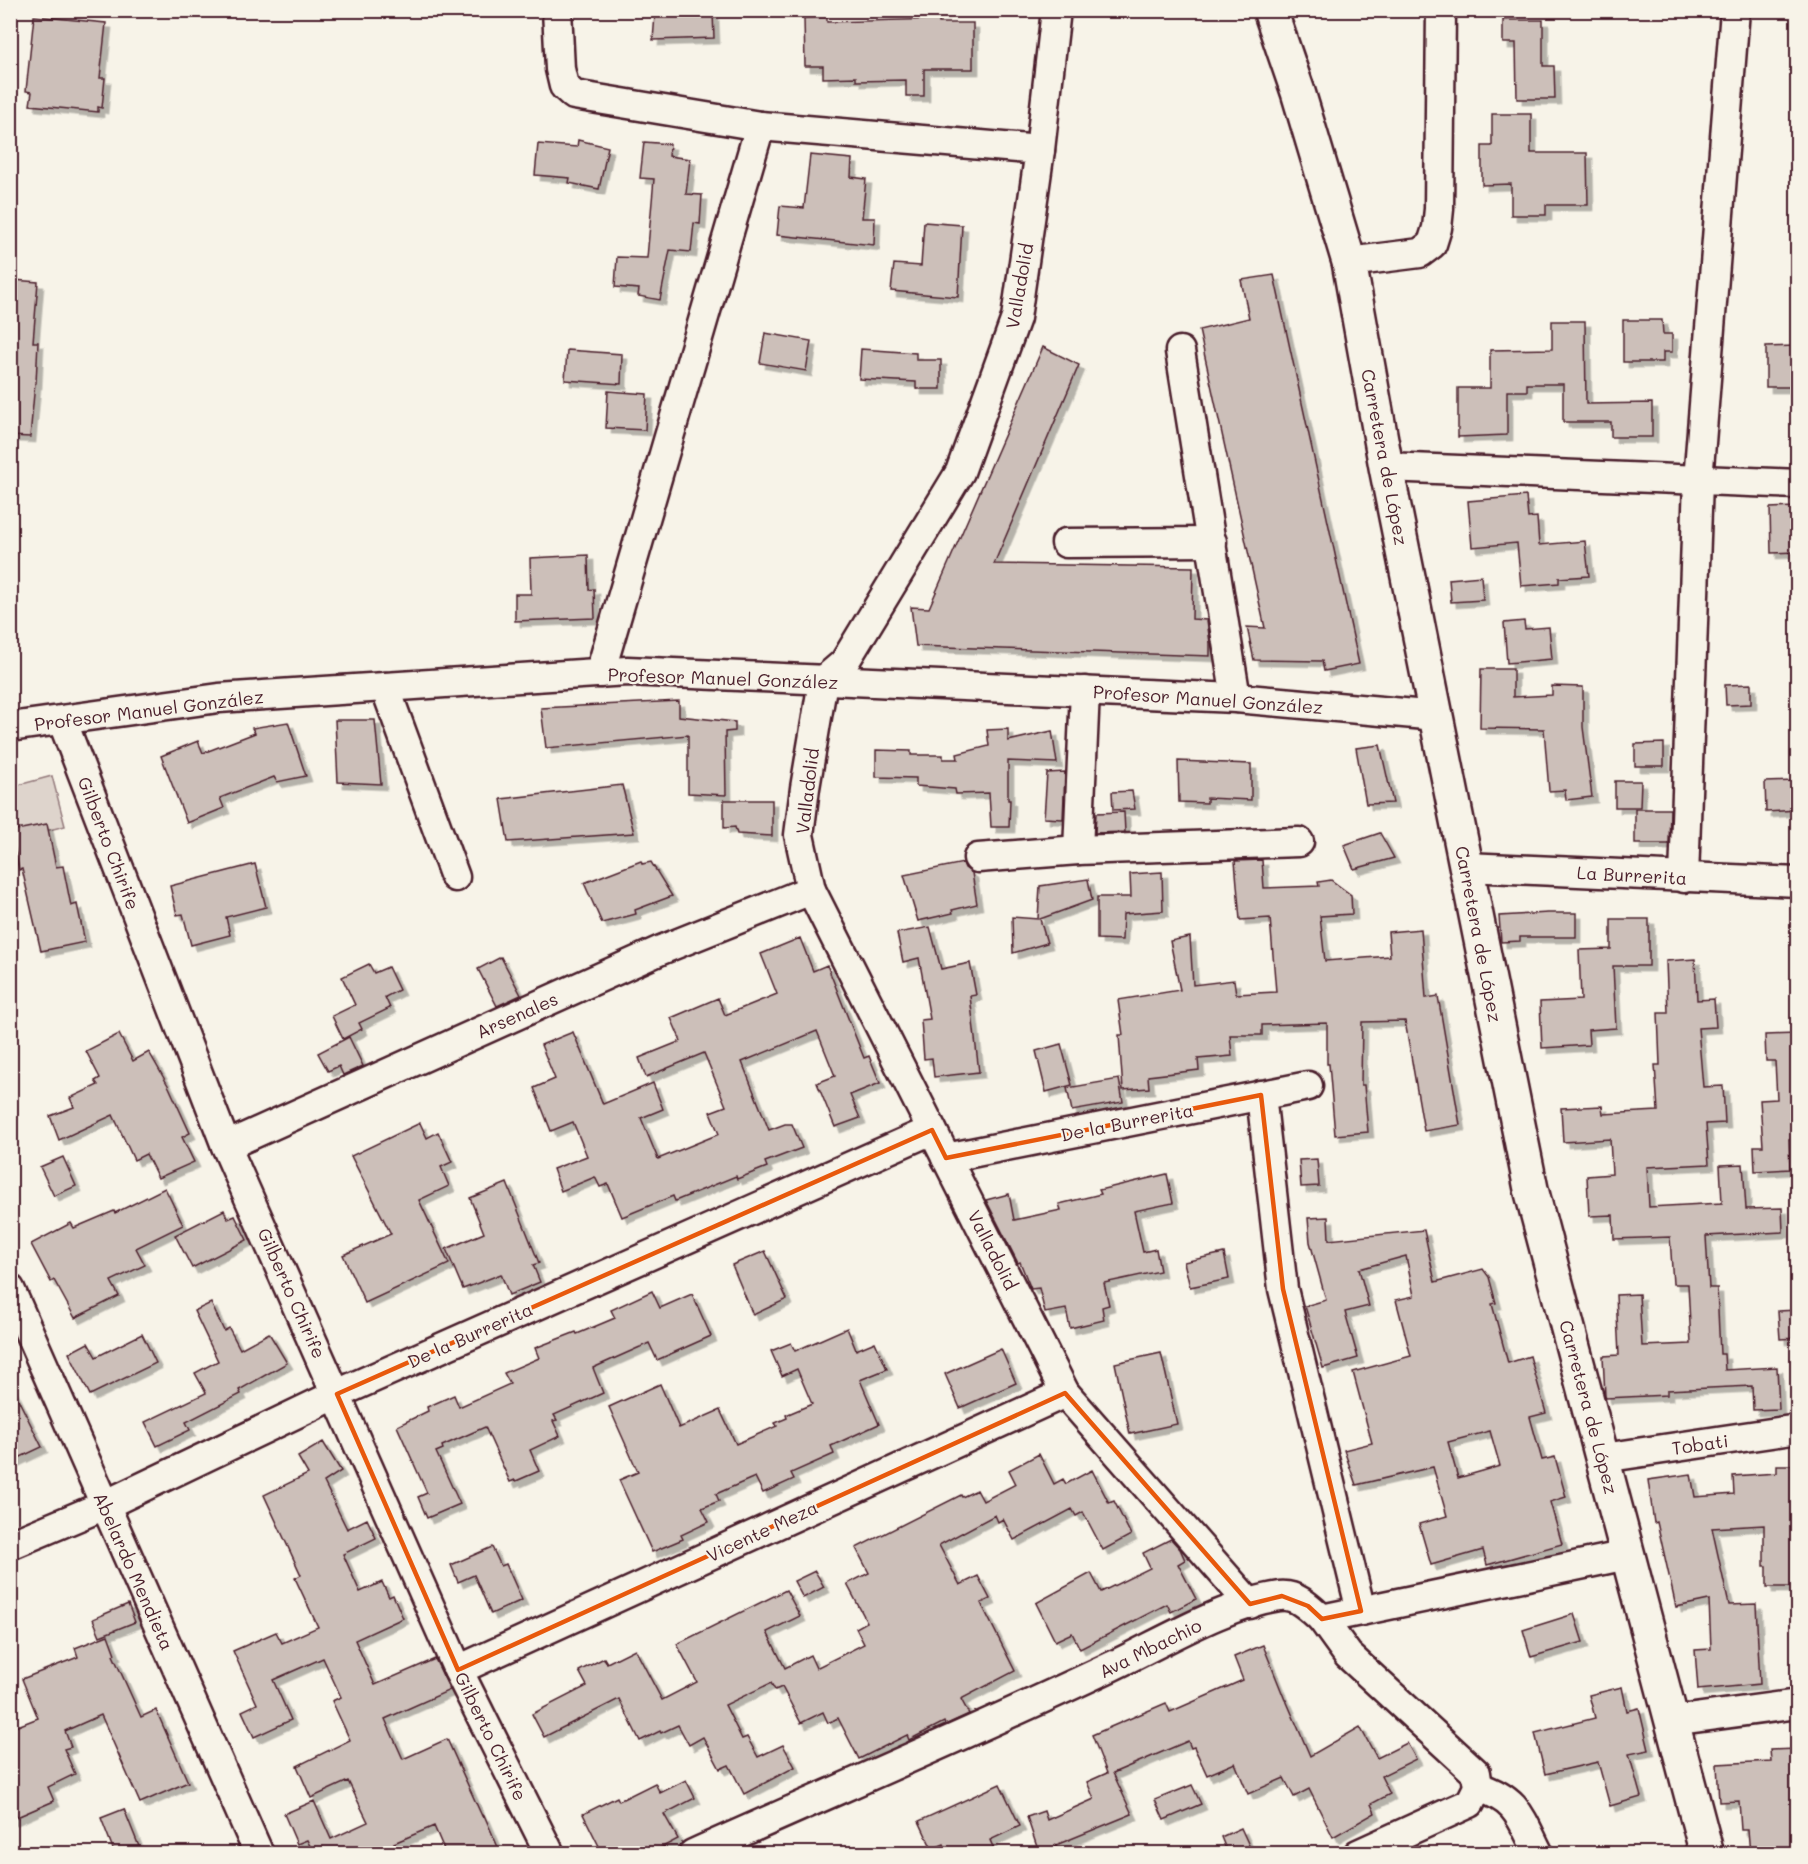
<svg xmlns="http://www.w3.org/2000/svg" width="1808" height="1864" font-family="Mali,sans-serif">
<defs>
<filter id="shadow"><feDropShadow dx="5.5" dy="5.5" stdDeviation="0" flood-color="#0004"/></filter>
</defs>
<rect width="100%" height="100%" fill="#f7f3e8"/>
<filter id="ink" filterUnits="userSpaceOnUse"><feTurbulence type="fractalNoise" baseFrequency=".0167" numOctaves="2"/><feDisplacementMap in="SourceGraphic" scale="12" xChannelSelector="R" yChannelSelector="G"/><feConvolveMatrix kernelMatrix="1 2 1 2 8 2 1 2 1" color-interpolation-filters="sRGB"/></filter>
<g filter="url(#ink)">
<polygon fill="#ded4cc" stroke="#947a7c" stroke-width="1.5" points="52,776 65,826 11,840 11,787"/>
<g fill="#ccbfb9" stroke="#4a1f2b" stroke-width="1.5" fill-rule="evenodd" filter="url(#shadow)">
<polygon points="713,13 714,38 653,40 655,15"/>
<polygon points="34,16 106,23 100,78 105,78 102,108 98,107 98,112 30,105 32,92 26,91"/>
<polygon points="827,17 827,22 939,19 939,23 973,23 973,69 924,69 924,96 906,96 906,80 856,81 856,77 823,78 823,66 805,66 804,18"/>
<polygon points="1503,20 1543,20 1543,66 1554,66 1555,99 1517,99 1516,43 1503,43"/>
<polygon points="1492,114 1531,114 1531,153 1587,153 1588,205 1546,205 1546,215 1511,215 1511,184 1482,185 1482,146 1492,146"/>
<polygon points="578,140 608,147 599,189 569,183 570,178 535,175 538,144 577,147"/>
<polygon points="644,142 670,144 669,156 690,159 686,194 702,195 700,224 694,223 691,252 670,250 660,300 638,296 639,289 615,287 617,257 647,258 654,179 640,178"/>
<polygon points="810,155 852,159 851,177 866,179 862,218 875,218 874,245 777,235 780,206 804,208"/>
<polygon points="924,222 962,225 958,297 891,291 894,264 921,266"/>
<polygon points="1274,275 1359,664 1324,671 1322,661 1254,660 1247,627 1265,628 1199,330 1249,318 1241,280"/>
<polygon points="14,280 38,282 33,342 38,342 36,383 35,383 30,437 10,436 10,319"/>
<polygon points="1623,320 1662,320 1663,334 1672,334 1672,352 1663,352 1663,362 1623,362"/>
<polygon points="1552,321 1585,321 1586,404 1652,403 1652,437 1611,437 1611,422 1563,422 1563,384 1527,384 1527,391 1507,391 1507,435 1458,437 1458,388 1490,388 1490,350 1552,349"/>
<polygon points="765,333 811,341 806,371 760,363"/>
<polygon points="1795,346 1795,387 1766,387 1766,347"/>
<polygon points="1043,347 1079,365 994,564 1193,567 1192,619 1207,620 1210,643 1210,656 916,646 911,607 929,608"/>
<polygon points="861,349 916,353 916,360 941,360 941,389 916,389 916,382 859,379"/>
<polygon points="567,350 622,354 621,384 565,380"/>
<polygon points="608,391 647,394 645,430 606,428"/>
<polygon points="1526,496 1528,518 1537,517 1539,545 1585,541 1589,576 1559,578 1559,583 1521,586 1517,543 1472,547 1468,501"/>
<polygon points="1797,507 1797,552 1771,553 1770,508"/>
<polygon points="588,555 589,590 594,589 595,618 515,621 515,594 531,594 530,558"/>
<polygon points="1481,576 1483,600 1451,602 1449,579"/>
<polygon points="1524,621 1525,629 1549,627 1552,659 1507,663 1504,623"/>
<polygon points="1481,669 1513,669 1513,697 1552,695 1552,686 1583,687 1583,727 1592,797 1566,800 1565,790 1549,791 1544,729 1480,728"/>
<polygon points="1751,684 1751,704 1726,705 1725,685"/>
<polygon points="679,701 679,716 735,722 735,731 725,732 726,795 688,793 688,735 546,748 541,708"/>
<polygon points="335,720 375,720 381,784 338,782"/>
<polygon points="288,722 306,776 277,782 274,777 220,798 224,808 187,823 161,756 198,741 203,753 255,733 252,728"/>
<polygon points="1008,729 1008,741 1052,731 1057,763 1008,761 1008,800 1010,800 1009,827 991,827 989,793 956,794 955,789 916,786 916,778 876,777 876,750 911,751 911,755 943,755 943,759 958,759 957,754 989,746 987,730"/>
<polygon points="1664,743 1664,766 1635,766 1635,744"/>
<polygon points="1380,745 1393,803 1366,804 1356,748"/>
<polygon points="1178,761 1251,764 1251,800 1207,798 1207,803 1179,802"/>
<polygon points="1065,772 1063,819 1044,818 1047,773"/>
<polygon points="1615,781 1641,781 1640,807 1615,807"/>
<polygon points="1796,781 1797,810 1766,812 1765,782"/>
<polygon points="622,785 634,833 508,842 501,799"/>
<polygon points="1132,791 1135,809 1113,810 1112,792"/>
<polygon points="724,800 772,800 772,836 737,834 735,827 724,828"/>
<polygon points="1635,809 1670,809 1669,844 1635,844"/>
<polygon points="1124,812 1125,832 1095,833 1096,813"/>
<polygon points="47,824 56,867 63,866 71,906 77,904 85,942 41,951 22,869 19,870 11,831"/>
<polygon points="1380,833 1394,858 1354,869 1344,845"/>
<polygon points="1262,860 1264,888 1319,886 1318,882 1331,880 1351,895 1352,914 1320,916 1325,961 1390,956 1388,932 1421,929 1426,998 1438,996 1460,1125 1424,1131 1405,1021 1362,1022 1361,1085 1364,1085 1368,1132 1335,1135 1329,1064 1327,1064 1327,1023 1262,1025 1262,1035 1230,1035 1232,1056 1198,1059 1199,1070 1148,1076 1149,1088 1123,1090 1119,1035 1123,1035 1118,1000 1180,990 1170,941 1190,937 1193,985 1234,980 1236,994 1276,992 1270,918 1240,920 1235,861"/>
<polygon points="641,861 642,864 651,862 672,896 635,910 636,914 602,923 584,883"/>
<polygon points="963,863 965,868 972,873 977,904 952,910 953,913 918,921 904,875"/>
<polygon points="255,864 266,907 226,917 230,935 191,945 183,914 177,915 170,886"/>
<polygon points="1162,872 1163,911 1123,914 1122,940 1097,939 1097,897 1131,897 1130,874"/>
<polygon points="1088,879 1092,900 1040,919 1047,943 1013,953 1012,917 1038,919 1040,886"/>
<polygon points="1548,913 1576,913 1576,937 1520,937 1520,941 1501,942 1499,916"/>
<polygon points="1611,919 1649,919 1649,966 1613,966 1616,1028 1588,1030 1589,1045 1542,1048 1540,1002 1581,1000 1579,950 1611,949"/>
<polygon points="930,927 941,969 970,963 976,995 970,996 979,1072 934,1077 932,1058 924,1059 921,1020 930,1019 919,958 903,962 897,933"/>
<polygon points="800,938 813,971 827,965 864,1058 869,1056 880,1083 850,1095 860,1118 835,1127 817,1083 835,1076 817,1031 742,1062 769,1130 785,1124 792,1124 802,1148 765,1162 767,1167 737,1179 736,1176 675,1201 673,1196 622,1217 608,1184 600,1187 595,1177 561,1191 553,1169 587,1156 573,1122 551,1131 534,1088 555,1079 541,1045 573,1032 603,1104 653,1083 663,1109 641,1118 658,1159 719,1134 710,1112 726,1106 704,1053 646,1077 639,1058 681,1041 671,1018 718,998 725,1015 777,994 761,954"/>
<polygon points="501,957 521,995 497,1006 478,969"/>
<polygon points="1695,959 1697,1000 1714,999 1716,1027 1698,1028 1703,1087 1723,1086 1725,1123 1706,1124 1709,1164 1647,1167 1649,1207 1722,1203 1720,1165 1743,1164 1746,1209 1782,1208 1783,1232 1706,1236 1709,1288 1717,1288 1720,1354 1724,1354 1725,1370 1777,1367 1779,1409 1753,1410 1752,1386 1667,1390 1667,1395 1606,1398 1605,1396 1603,1356 1619,1355 1616,1295 1639,1294 1642,1346 1691,1344 1688,1284 1673,1284 1670,1237 1614,1239 1613,1215 1589,1216 1587,1176 1612,1174 1610,1139 1563,1142 1561,1108 1602,1106 1603,1114 1658,1111 1655,1065 1660,1065 1658,1013 1668,1013 1666,961"/>
<polygon points="369,964 374,973 388,967 399,990 385,997 390,1008 359,1023 362,1029 343,1039 332,1016 355,1005 342,977"/>
<polygon points="119,1034 133,1061 149,1052 169,1087 190,1133 182,1137 194,1162 158,1178 146,1154 134,1160 113,1115 59,1140 50,1116 74,1107 70,1098 98,1085 95,1081 100,1078 86,1051"/>
<polygon points="1797,1034 1797,1138 1789,1139 1790,1169 1755,1171 1754,1146 1763,1146 1760,1100 1777,1099 1775,1061 1766,1061 1765,1035"/>
<polygon points="349,1037 363,1066 343,1075 339,1066 328,1071 318,1053"/>
<polygon points="1061,1044 1072,1085 1046,1092 1036,1051"/>
<polygon points="1119,1079 1123,1102 1072,1111 1067,1088"/>
<polygon points="420,1123 427,1138 438,1132 452,1162 441,1167 449,1186 419,1200 449,1264 365,1303 343,1255 391,1234 351,1156"/>
<polygon points="63,1157 76,1186 54,1196 40,1167"/>
<polygon points="1317,1159 1319,1186 1301,1187 1299,1160"/>
<polygon points="1167,1174 1173,1203 1134,1211 1143,1252 1156,1249 1160,1271 1104,1283 1109,1305 1102,1307 1104,1320 1070,1328 1066,1309 1045,1313 1039,1288 1031,1289 1020,1262 1018,1263 986,1200 1009,1194 1014,1220 1061,1210 1059,1204 1101,1194 1099,1190"/>
<polygon points="507,1183 539,1263 533,1265 540,1282 509,1295 501,1274 463,1289 446,1249 484,1233 470,1198"/>
<polygon points="165,1188 183,1225 136,1248 145,1265 111,1281 119,1296 75,1318 54,1280 51,1282 31,1244 71,1223 74,1228 114,1211 115,1213"/>
<polygon points="224,1210 228,1219 235,1216 247,1240 192,1268 175,1235"/>
<path d="M1328,1217L1329,1240L1424,1230L1435,1282L1483,1269L1489,1277L1496,1303L1492,1304L1508,1363L1530,1356L1546,1413L1530,1417L1542,1460L1555,1457L1566,1497L1550,1502L1562,1544L1487,1565L1483,1550L1431,1565L1419,1524L1447,1516L1433,1467L1356,1485L1344,1450L1372,1443L1353,1372L1411,1356L1396,1300L1414,1296L1406,1256L1359,1269L1369,1306L1345,1312L1358,1358L1323,1368L1305,1306L1326,1300L1310,1242L1308,1218ZM1490,1431L1500,1466L1458,1478L1448,1442Z"/>
<polygon points="765,1251 787,1299 753,1315 732,1265"/>
<polygon points="1224,1253 1229,1279 1190,1287 1184,1262"/>
<polygon points="652,1291 660,1308 692,1294 711,1336 657,1360 649,1343 593,1368 603,1393 554,1415 557,1420 553,1421 560,1436 530,1450 539,1471 516,1481 515,1480 510,1482 485,1427 442,1446 443,1449 436,1452 460,1504 427,1518 418,1497 427,1493 397,1426 428,1411 427,1407 454,1395 459,1407 510,1384 504,1373 539,1358 535,1348 576,1332 577,1334 615,1318 611,1310"/>
<polygon points="211,1303 224,1331 229,1328 240,1349 269,1333 287,1363 239,1390 241,1394 186,1422 190,1430 157,1446 145,1422 206,1393 195,1373 218,1361 194,1311"/>
<polygon points="1797,1310 1797,1338 1780,1339 1778,1311"/>
<polygon points="847,1328 856,1350 875,1342 887,1369 860,1380 879,1424 831,1446 834,1454 791,1473 794,1479 763,1493 755,1477 716,1494 719,1501 702,1508 709,1522 681,1535 683,1539 652,1552 619,1480 638,1472 609,1407 660,1384 679,1428 720,1410 736,1444 777,1426 775,1423 787,1418 786,1415 812,1404 797,1369 782,1376 771,1351 791,1343 795,1351"/>
<polygon points="142,1334 156,1363 90,1395 69,1353 88,1343 96,1357"/>
<polygon points="1001,1349 1016,1383 960,1408 945,1374"/>
<polygon points="1161,1353 1177,1424 1130,1434 1115,1363"/>
<polygon points="10,1383 42,1447 10,1462"/>
<polygon points="323,1442 341,1471 324,1482 347,1529 367,1519 376,1538 343,1554 360,1592 382,1582 389,1597 393,1595 403,1618 355,1640 375,1685 435,1659 450,1690 385,1719 403,1759 447,1739 482,1816 484,1815 501,1854 446,1854 434,1826 394,1843 396,1847 381,1854 298,1854 311,1848 307,1840 297,1844 284,1814 314,1801 331,1839 368,1822 348,1781 311,1798 297,1766 350,1740 332,1701 341,1697 323,1658 273,1680 291,1720 254,1737 242,1711 257,1704 233,1651 276,1632 282,1643 318,1627 295,1578 301,1575 264,1495 308,1474 298,1457"/>
<polygon points="1039,1454 1054,1484 1063,1479 1066,1484 1092,1470 1109,1503 1114,1501 1131,1535 1103,1550 1083,1512 1076,1516 1072,1509 1014,1540 1003,1519 998,1522 995,1515 939,1545 960,1585 978,1576 990,1599 981,1603 1015,1671 961,1699 969,1714 945,1725 944,1722 909,1740 907,1735 859,1759 838,1718 828,1723 823,1712 801,1723 782,1687 775,1690 771,1683 725,1705 742,1739 747,1737 758,1757 783,1745 795,1767 744,1794 729,1765 720,1769 703,1737 689,1745 678,1725 661,1733 660,1731 640,1741 619,1699 544,1737 532,1714 587,1686 579,1671 604,1658 607,1663 635,1649 662,1700 697,1682 677,1644 786,1590 800,1616 767,1632 785,1668 810,1655 816,1668 864,1644 856,1628 867,1622 847,1584 869,1573 856,1548 961,1495 962,1497 977,1490 983,1501 1016,1484 1009,1470"/>
<polygon points="1777,1465 1795,1465 1796,1488 1797,1488 1797,1587 1767,1587 1767,1566 1764,1566 1764,1525 1712,1528 1729,1605 1756,1604 1760,1684 1698,1690 1695,1650 1711,1649 1709,1600 1676,1607 1657,1522 1654,1523 1648,1480 1691,1474 1695,1497 1734,1494 1733,1476 1777,1473"/>
<polygon points="1171,1539 1180,1549 1185,1560 1178,1564 1196,1599 1171,1612 1167,1604 1080,1649 1072,1633 1055,1641 1036,1603 1091,1573 1101,1592 1150,1568 1143,1553"/>
<polygon points="492,1547 501,1566 506,1564 522,1600 491,1614 474,1575 458,1582 451,1565"/>
<polygon points="815,1571 824,1587 803,1598 794,1581"/>
<polygon points="128,1604 135,1622 100,1636 93,1619"/>
<polygon points="1574,1614 1583,1642 1531,1657 1523,1630"/>
<polygon points="108,1635 115,1654 113,1655 141,1717 156,1710 188,1782 140,1803 101,1715 65,1731 71,1747 64,1749 75,1774 48,1787 54,1801 10,1820 10,1729 38,1718 22,1679 78,1657 75,1648"/>
<polygon points="1263,1645 1285,1700 1286,1700 1310,1756 1360,1727 1377,1758 1407,1743 1416,1759 1381,1776 1390,1794 1371,1804 1375,1813 1333,1837 1309,1789 1294,1797 1284,1778 1248,1794 1235,1763 1207,1775 1194,1747 1191,1748 1188,1741 1113,1773 1132,1814 1056,1845 1056,1847 1039,1853 1027,1817 1044,1811 1047,1820 1094,1799 1087,1782 1107,1773 1092,1735 1166,1703 1170,1712 1243,1680 1234,1657"/>
<polygon points="1622,1687 1627,1711 1639,1708 1649,1750 1629,1754 1641,1797 1610,1806 1598,1762 1545,1774 1535,1733 1595,1718 1589,1695"/>
<polygon points="1797,1749 1797,1854 1750,1854 1748,1830 1741,1830 1739,1801 1719,1802 1717,1764 1771,1761 1770,1750"/>
<polygon points="686,1780 695,1798 664,1814 678,1839 649,1854 603,1854 583,1814 617,1797 619,1801 655,1783 660,1793"/>
<polygon points="1000,1784 1020,1826 990,1840 996,1854 948,1854 944,1844 932,1849 919,1821"/>
<polygon points="1192,1785 1201,1804 1164,1820 1155,1800"/>
<polygon points="124,1809 142,1854 115,1854 101,1818"/>
<polygon points="1241,1828 1253,1854 1228,1854 1221,1837"/>
</g>
<g fill="none" stroke-linecap="round" stroke-linejoin="round">
<defs>
<g id="minor">
<polyline points="557,10 560,69 564,86 574,95 760,126 1040,150"/>
<polyline points="1056,10 1040,150 1016,318 960,472 844,663 823,681 805,788 799,835 811,890 1065,1393 1250,1604"/>
<polyline points="1349,262 1420,253 1432,244 1437,228 1439,209 1441,10"/>
<polyline points="1180,351 1236,698"/>
<polyline points="1386,467 1798,484"/>
<polyline points="1066,543 1212,542"/>
<polyline points="600,673 760,126"/>
<polyline points="385,687 455,877"/>
<polyline points="62,720 226,1146 458,1670 550,1854"/>
<polyline points="10,727 219,698 627,671 1236,698 1437,716"/>
<polyline points="1078,850 1085,691"/>
<polyline points="978,858 1078,850 1299,842"/>
<polyline points="1466,867 1798,882"/>
<polyline points="1684,878 1698,481 1735,10"/>
<polyline points="1261,1095 1283,1289 1361,1611"/>
<polyline points="226,1146 661,950 811,890"/>
<polyline points="946,1158 1308,1086"/>
<polyline points="10,1289 259,1854"/>
<polyline points="1603,1458 1798,1429"/>
<polyline points="10,1545 105,1505 337,1394 932,1130"/>
<polyline points="1322,1619 1348,1655 1476,1773 1478,1787 1470,1803 1358,1854"/>
<polyline points="458,1670 1065,1393"/>
<polyline points="1672,1721 1798,1704"/>
<path d="M1478,1787C1519,1800 1521,1819 1539,1854"/>
<path d="M693,1854C831,1792 971,1733 1108,1668C1160,1644 1224,1604 1280,1596C1297,1594 1311,1609 1322,1619L1627,1555"/>
</g>
<polyline id="major" points="1270,10 1298,92 1349,262 1386,467 1531,1189 1707,1854"/>
</defs>
<use href="#minor" stroke="#4a1f2b" stroke-width="33"/>
<use href="#major" stroke="#4a1f2b" stroke-width="38"/>
<use href="#minor" stroke="#f7f3e8" stroke-width="28"/>
<use href="#major" stroke="#f7f3e8" stroke-width="33"/>
</g>
</g>
<path fill="none" stroke="#e8590c" stroke-width="4.5" stroke-linejoin="round" d="M1261,1095L1283,1289L1361,1611L1322,1619L1308,1606L1282,1596L1250,1604L1065,1393L458,1670L337,1394L932,1130L946,1158Z"/>
<g text-anchor="middle" dominant-baseline="central" stroke-width="4.5" stroke-linejoin="round" paint-order="stroke">
<g font-size="18" fill="#4a1f2b" stroke="#f7f3e8">
<text transform="translate(1019 286) rotate(-80)">Valladolid</text>
<text transform="translate(1385 457) rotate(79)">Carretera de López</text>
<text transform="translate(723 678) rotate(2)">Profesor Manuel González</text>
<text transform="translate(1208 699) rotate(4)">Profesor Manuel González</text>
<text transform="translate(149 710) rotate(-7)">Profesor Manuel González</text>
<text transform="translate(807 791) rotate(-83)">Valladolid</text>
<text transform="translate(109 843) rotate(69)">Gilberto Chirife</text>
<text transform="translate(1632 875) rotate(3)">La Burrerita</text>
<text transform="translate(1479 934) rotate(79)">Carretera de López</text>
<text transform="translate(517 1015) rotate(-24)">Arsenales</text>
<text transform="translate(1127 1122) rotate(-11)">De la Burrerita</text>
<text transform="translate(993 1250) rotate(63)">Valladolid</text>
<text transform="translate(292 1293) rotate(66)">Gilberto Chirife</text>
<text transform="translate(470 1335) rotate(-24)">De la Burrerita</text>
<text transform="translate(1589 1407) rotate(75)">Carretera de López</text>
<text transform="translate(1700 1444) rotate(-8)">Tobati</text>
<text transform="translate(762 1531) rotate(-25)">Vicente Meza</text>
<text transform="translate(134 1571) rotate(66)">Abelardo Mendieta</text>
<text transform="translate(1150 1648) rotate(-26)">Ava Mbachio</text>
<text transform="translate(491 1736) rotate(64)">Gilberto Chirife</text>
</g>
</g>
<rect width="1808" height="1864" fill="none" stroke="#f7f3e8" stroke-width="36"/>
<rect x="18" y="18" width="1772" height="1828" fill="none" stroke="#4a1f2b" stroke-width="2" filter="url(#ink)"/>
</svg>
